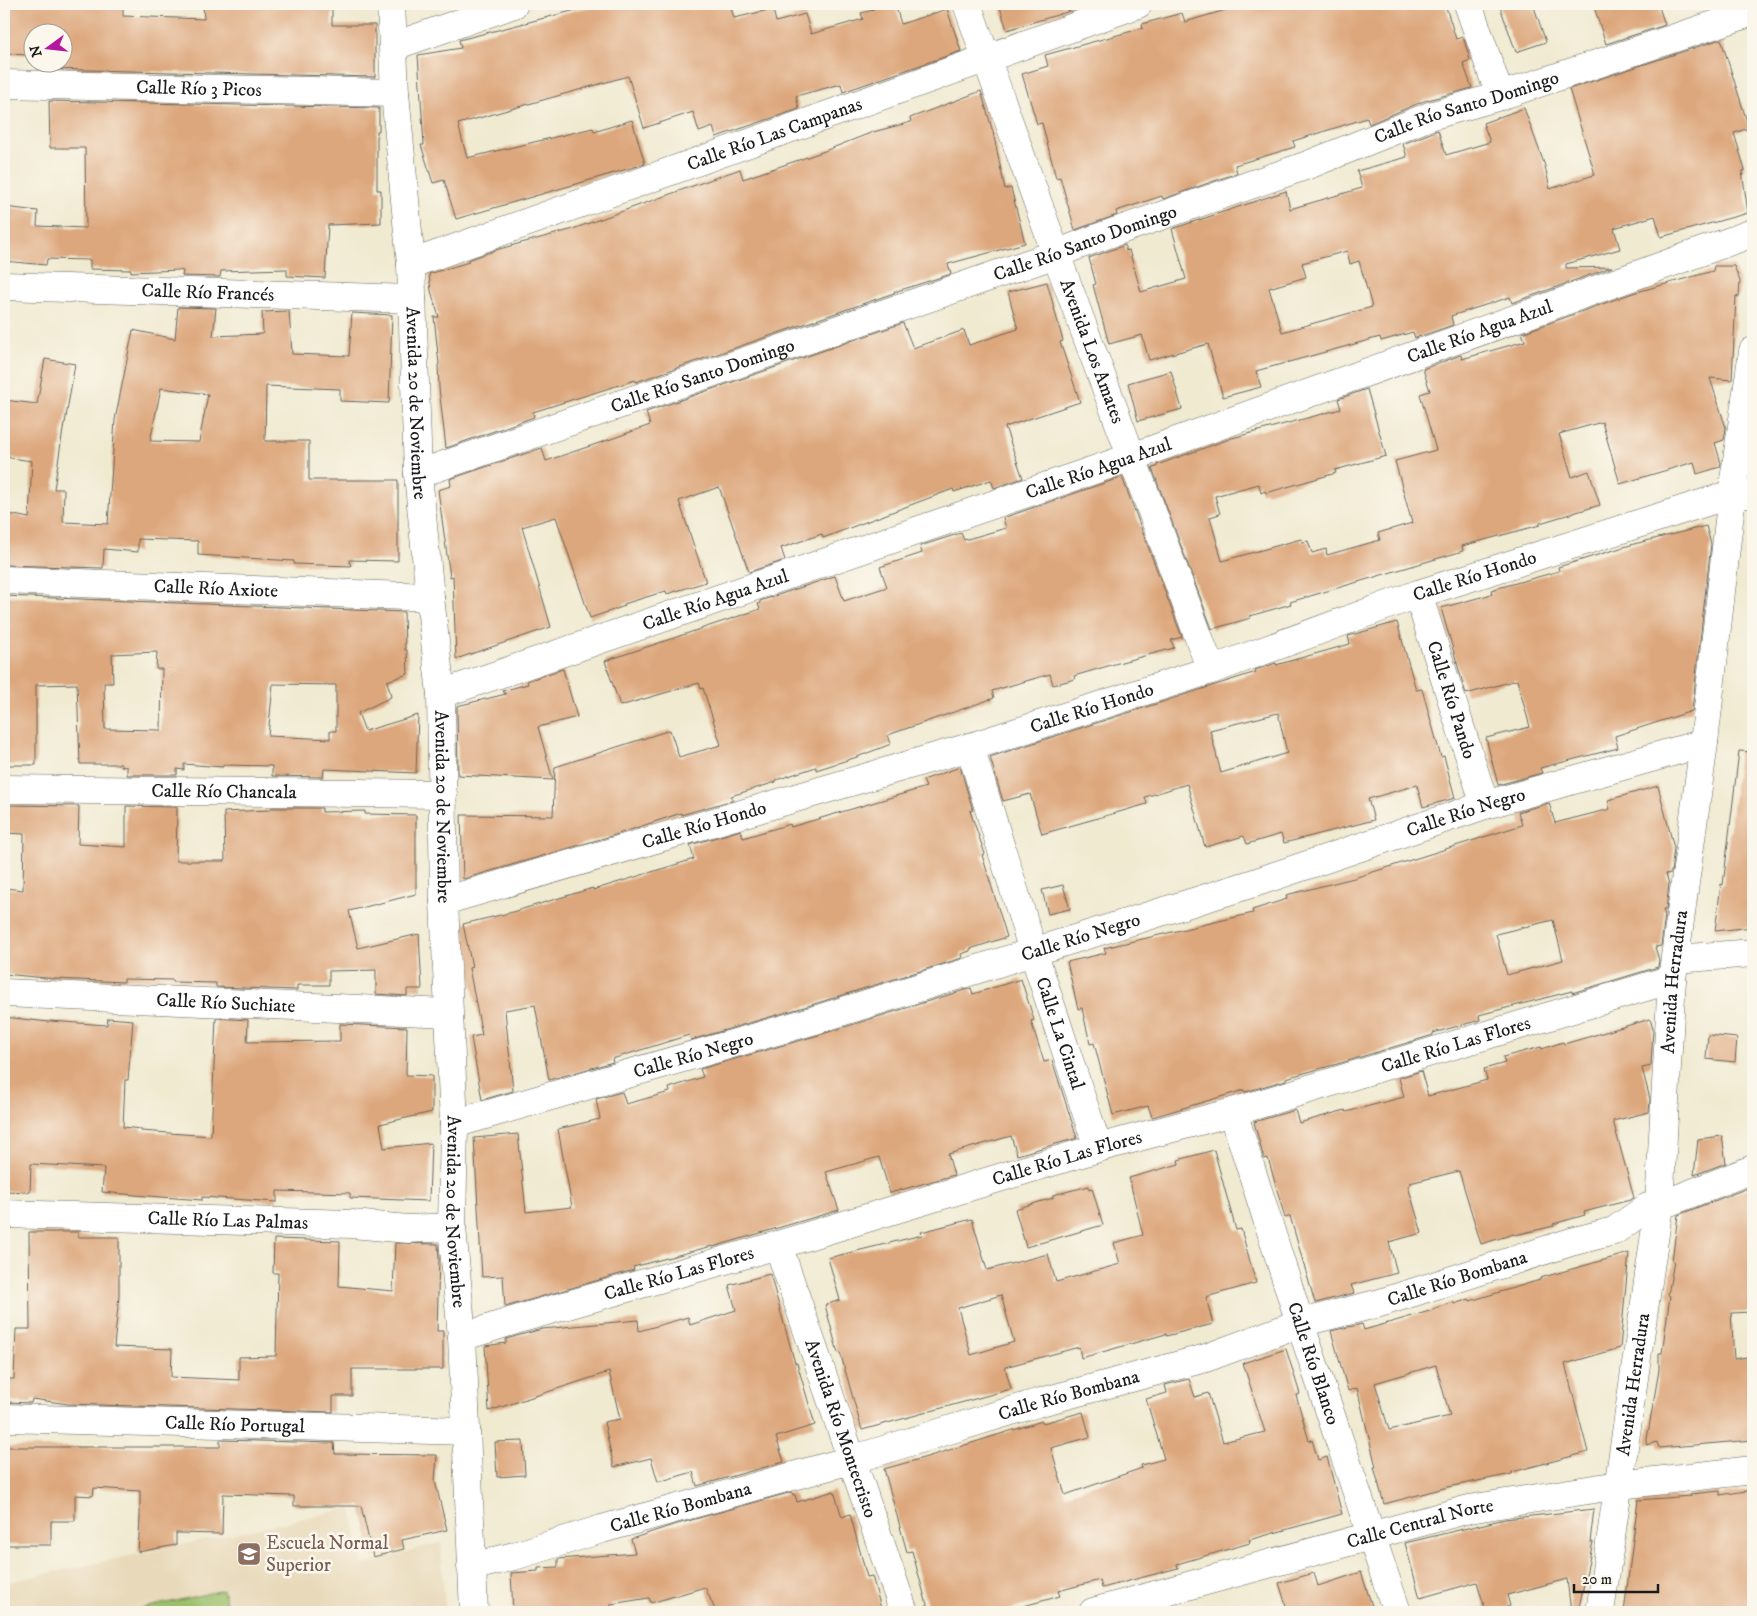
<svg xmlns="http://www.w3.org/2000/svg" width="1757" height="1616" font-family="'IM FELL DW Pica',serif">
<rect width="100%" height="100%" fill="#fbf7ec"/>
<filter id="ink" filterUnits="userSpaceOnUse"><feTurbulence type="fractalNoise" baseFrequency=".02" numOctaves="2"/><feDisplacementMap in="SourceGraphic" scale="10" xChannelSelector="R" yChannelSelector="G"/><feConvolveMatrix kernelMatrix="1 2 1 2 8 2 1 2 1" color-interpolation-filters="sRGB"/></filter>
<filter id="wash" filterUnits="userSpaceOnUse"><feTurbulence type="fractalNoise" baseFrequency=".0096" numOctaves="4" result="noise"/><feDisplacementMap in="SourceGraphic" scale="20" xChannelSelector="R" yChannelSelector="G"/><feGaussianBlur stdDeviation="1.12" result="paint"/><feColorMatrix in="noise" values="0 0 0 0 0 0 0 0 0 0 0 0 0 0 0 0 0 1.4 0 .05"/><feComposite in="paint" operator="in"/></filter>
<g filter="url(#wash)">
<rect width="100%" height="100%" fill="#f0ead1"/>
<polygon fill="#e8d9ba" points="352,1508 362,1565 441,1542 445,1612 4,1612 4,1583"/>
<polygon fill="#9cbf6a" stroke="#5c6e43" points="223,1590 228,1612 127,1612"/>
<g id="blocks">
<g fill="#dda77d" fill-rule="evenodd">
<polygon points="4,4 123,4 123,16 204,19 203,4 332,4 332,25 375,25 375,77 49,69 49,62 62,62 62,32 32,32 32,55 4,54"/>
<polygon points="599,4 730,4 734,18 773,9 776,22 805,14 811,34 863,19 861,13 873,10 871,4 895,4 901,24 947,9 961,51 843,92 841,84 796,96 799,109 716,137 713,127 699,132 693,112 644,128 628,76 458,124 467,158 593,128 594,132 632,120 645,164 456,219 444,180 433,183 421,145 424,145 418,55 461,48 459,40"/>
<polygon points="999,4 1076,4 1077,9 1007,30"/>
<polygon points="1246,4 1445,4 1456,39 1463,37 1470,60 1463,63 1472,88 1424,101 1369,124 1367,118 1293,141 1295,147 1235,165 1237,173 1163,199 1162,196 1116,211 1117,215 1075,230 1060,177 1056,178 1042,123 1037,124 1022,74 1048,66 1045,55 1143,28 1142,24 1182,13 1185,22"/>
<polygon points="1499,4 1533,4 1546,42 1516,52"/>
<polygon points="1593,4 1658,4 1665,25 1606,44"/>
<path d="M1721,39L1749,128L1734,133L1745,170L1742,171L1748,213L1661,237L1655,216L1614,228L1620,249L1566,264V268L1612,267L1512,303L1510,297L1451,316L1453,325L1415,338L1413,332L1381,341L1380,337L1256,371L1261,387L1223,397L1208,344L1149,360L1142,335L1109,344L1093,285L1096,284L1089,258L1125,245L1126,251L1129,250L1141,292L1186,279L1172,229L1286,191L1290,209L1362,188L1357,171L1407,157L1403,144L1438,130L1446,155L1490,142L1483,123L1524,108L1545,166L1550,189L1594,175V171L1569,89ZM1347,251L1350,264L1359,261L1372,307L1282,332L1269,288L1306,277L1302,263Z"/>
<polygon points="981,91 993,132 1005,189 1011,188 1025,243 948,264 951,274 894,292 894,293 636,382 635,380 533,412 534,417 446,448 439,388 438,365 439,364 434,317 439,317 431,291 429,274 469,262 468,260 499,249 570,230 740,169 743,179 822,152 873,132 911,122 910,118"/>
<polygon points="49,101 379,108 379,131 377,131 377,190 381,190 381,223 328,225 325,278 287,276 287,269 221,271 220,277 182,276 183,271 179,270 131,272 131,270 90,269 90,260 47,259 46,265 4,261 4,207 38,211 37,226 86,228 85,148 50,148"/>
<polygon points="1714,266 1734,266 1740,281 1739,297 1736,296 1732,380 1710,378 1726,428 1724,440 1715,443 1721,463 1720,467 1697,474 1694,462 1620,484 1602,422 1559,434 1572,477 1589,471 1600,505 1540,523 1540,525 1462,546 1463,551 1290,602 1291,604 1250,616 1251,618 1212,629 1152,468 1157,467 1157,465 1232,438 1341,409 1338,399 1367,389 1386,456 1335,470 1336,473 1266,493 1265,491 1261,493 1259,484 1215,496 1220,514 1210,517 1222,561 1301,539 1302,542 1308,541 1312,553 1326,549 1327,555 1380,540 1378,533 1412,523 1395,461 1436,450 1420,394 1430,391 1423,369 1461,355 1462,359 1525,341 1522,333 1633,293 1713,271"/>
<polygon points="1047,282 1063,341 1060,342 1080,402 1005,427 1023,478 994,488 991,480 954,492 953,489 823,538 822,534 781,548 785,560 749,572 719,487 679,501 706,582 667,594 666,591 624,604 625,606 590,618 556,517 522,527 551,627 456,659 453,576 450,577 438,490 451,486 450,479 542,448 546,461 611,439 650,425 646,412 903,323 913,348 964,330 969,345 1018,329 1008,292"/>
<path d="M178,307L216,308L213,336L263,334L262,312L289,311L292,354L349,356L352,313L392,315L389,403L340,401V389L266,386L265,441H309V480H398V561L349,560L351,566L294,564V561L198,555V541L138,539V552L104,549L103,568L4,565V513L29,518L32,461L4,457V400L37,404L45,359L75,364L65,423H64L54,489H64L63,522L108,524L115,420L133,330L175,339ZM161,388L208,394L199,442L150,441Z"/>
<polygon points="1171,371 1182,409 1138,421 1128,383"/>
<polygon points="1122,477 1182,637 1171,640 1174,648 1118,663 1074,676 1075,679 1053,685 1050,674 992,691 994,698 888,735 891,744 857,757 816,770 816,767 776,780 776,782 731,796 733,800 681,815 681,813 618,834 463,879 461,815 553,816 555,767 670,730 679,757 721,745 703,688 701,689 699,683 620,706 605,661 760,609 758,604 760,603 760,601 835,576 844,601 887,587 880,567 922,553 920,546 961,533 964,540 1006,528 1003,518"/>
<polygon points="1706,526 1711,544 1692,711 1615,736 1618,748 1540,768 1542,773 1498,785 1486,738 1530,727 1517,680 1466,694 1441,608 1492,594 1491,590 1559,571 1558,567 1634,544"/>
<path d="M4,596L404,612L405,650H407L408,674L387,681L391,697L358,713L365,731L418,715L416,773L324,769L323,777L272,776V766L223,765V767L184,764V770L177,769V775H127V767L121,766V764H80L77,684L36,685V765H7V761L4,762ZM157,652L156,669H162L161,730L105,729L104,683H113L112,654ZM273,684L336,685V731H330V739L268,736Z"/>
<path d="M1397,622L1416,690L1422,689L1441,757L1444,756L1455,798L1423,807L1417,785L1368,799L1374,820L1284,843L1281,834L1247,844L1244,836L1205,847L1187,784L1145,797L1147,804L1042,834L1030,794L1003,801L990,757L1256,672L1255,670L1276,663V665L1350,644L1348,636ZM1278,713L1287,753L1221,773L1210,730Z"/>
<polygon points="563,669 577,717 538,727 553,780 458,775 457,706 506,694 502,691 528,684 527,681"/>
<polygon points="1739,751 1753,752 1753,927 1715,931 1721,884 1723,885"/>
<polygon points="960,767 973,810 970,811 985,854 982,855 1007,937 970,949 970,951 961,954 962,958 811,1005 691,1040 689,1035 612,1059 613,1062 549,1080 535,1005 505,1010 513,1091 482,1100 471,1037 482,1035 469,968 472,967 463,924 509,913 593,888 593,890 694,859 690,845 741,830 743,838 790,824 791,827 926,787 923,780"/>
<path d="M1658,786L1674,848L1671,873L1666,874L1669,884L1666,910H1663L1665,915L1661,946L1655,947L1659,960L1658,967L1572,993V991L1479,1015L1480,1020L1433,1033V1035L1341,1063L1286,1078V1080L1245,1092L1244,1090L1163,1114L1152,1117L1148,1106L1113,1115L1094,1043L1090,1044L1082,1008L1078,1009L1067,962L1106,953L1104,948L1253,913L1252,910L1287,899L1286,895L1354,878L1522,825L1518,812L1549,803L1555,823L1610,809L1608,800ZM1553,920L1563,960L1507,975L1496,934Z"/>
<polygon points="6,805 79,806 78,844 126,847 126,806 177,807 176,861 225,861 224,812 270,810 271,808 322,808 322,812 365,811 365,814 416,815 416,894 349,911 358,948 419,934 422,989 407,989 407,996 376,994 376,970 329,971 329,985 297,985 297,990 216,987 216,983 173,982 173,980 124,979 124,982 56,979 4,974 4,888 23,890 24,834 5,833"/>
<polygon points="1063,885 1070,909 1048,914 1042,890"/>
<polygon points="1021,979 1034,1020 1031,1021 1044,1062 1052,1060 1077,1138 1017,1155 1011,1136 948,1154 954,1175 890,1193 879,1157 826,1172 839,1210 713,1247 712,1246 633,1267 634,1270 505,1307 503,1276 482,1277 474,1138 518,1134 526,1212 572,1207 558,1129 600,1119 596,1099 622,1092 626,1104 670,1092 669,1088 703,1077 700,1069 819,1035 971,988 973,994"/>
<polygon points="4,1017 49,1022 50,1021 107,1025 108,1018 133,1020 128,1080 125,1080 123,1127 141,1129 141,1131 211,1136 216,1018 248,1020 247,1042 340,1041 340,1024 407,1027 406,1075 432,1076 432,1112 380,1124 384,1148 431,1143 429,1201 350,1198 350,1193 277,1191 277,1202 202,1197 202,1200 135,1195 102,1192 104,1168 31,1164 30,1192 4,1191"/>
<polygon points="1650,1019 1653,1029 1651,1066 1642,1068 1650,1099 1649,1112 1613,1121 1634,1198 1630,1200 1584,1212 1585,1215 1553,1224 1554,1226 1515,1235 1514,1234 1481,1244 1459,1171 1410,1183 1410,1185 1408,1186 1422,1233 1389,1242 1397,1273 1351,1285 1354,1293 1315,1303 1290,1216 1285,1218 1268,1158 1264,1159 1254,1122 1295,1110 1299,1123 1345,1110 1346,1112 1404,1097 1399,1078 1421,1071 1428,1096 1487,1080 1484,1069 1505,1063 1503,1057 1541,1047 1542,1049 1563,1042 1564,1044"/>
<polygon points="1708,1035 1737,1038 1735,1062 1706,1059"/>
<polygon points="1722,1136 1726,1163 1694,1175 1698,1139"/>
<path d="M1214,1150L1236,1230L1241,1229L1256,1283L1206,1297L1213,1324L1166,1336V1334L1081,1358L1079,1347L1005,1367L1011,1389L862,1430L840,1352L838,1353L825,1305L840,1300L828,1258L922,1235L921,1232L972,1219L987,1270L1048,1254L1056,1282L1120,1264L1114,1243L1143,1235L1129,1178L1179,1164L1178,1160ZM1001,1295L1014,1342L971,1355L958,1308Z"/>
<polygon points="1089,1186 1089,1189 1092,1188 1103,1225 1026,1247 1015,1209 1053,1198 1053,1195"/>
<polygon points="1753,1186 1753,1312 1731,1313 1734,1359 1753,1356 1753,1440 1659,1448 1657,1442 1646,1445 1659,1370 1659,1353 1662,1353 1670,1296 1668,1295 1674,1261 1672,1261 1678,1215"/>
<polygon points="29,1232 78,1232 78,1237 119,1237 119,1296 114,1347 172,1349 171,1377 239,1380 239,1357 276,1356 276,1354 278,1273 273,1273 274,1239 340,1241 339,1286 393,1291 395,1243 438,1244 439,1259 437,1331 443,1331 443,1369 352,1369 352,1396 333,1396 333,1412 68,1404 32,1399 31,1403 4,1402 4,1379 14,1379 16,1329 30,1329"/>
<path d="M1629,1253L1620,1348L1565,1364L1588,1452L1512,1472V1474L1448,1487L1384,1504L1374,1467H1376L1357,1388L1348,1391L1331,1331L1362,1324L1364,1330L1433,1310V1309L1453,1302L1454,1304L1469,1299L1470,1301L1540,1280V1278ZM1436,1365L1450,1416L1389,1430L1375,1383Z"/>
<polygon points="770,1274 795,1363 797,1363 815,1425 776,1437 784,1462 697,1486 693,1472 658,1482 651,1458 614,1467 604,1422 620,1419 609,1372 489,1411 485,1346 506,1343 506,1339 542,1329 638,1320 639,1331 688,1317 690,1325 736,1310 729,1285"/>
<polygon points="1286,1349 1300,1394 1296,1395 1309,1441 1312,1440 1318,1460 1327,1457 1342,1514 1249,1540 1250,1543 1177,1564 1178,1568 1102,1588 1100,1580 1058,1591 1060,1596 1002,1612 929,1612 912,1551 907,1552 884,1469 927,1457 1042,1421 1043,1423 1083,1412 1090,1437 1051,1448 1065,1495 1142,1468 1141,1465 1164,1459 1146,1399 1167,1393 1165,1385 1189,1379 1195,1397 1208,1393 1223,1442 1265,1432 1243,1363"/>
<polygon points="220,1440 334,1443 335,1454 437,1455 435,1481 447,1530 402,1540 404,1549 373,1557 361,1506 294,1506 294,1496 223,1494 222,1534 176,1533 176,1545 138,1552 140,1518 140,1491 94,1488 93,1496 75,1495 75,1521 51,1521 51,1545 4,1545 4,1447 220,1447"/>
<polygon points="523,1441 525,1475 497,1477 495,1442"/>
<polygon points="1753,1490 1753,1612 1624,1612 1638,1500 1691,1496 1690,1494 1720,1491 1720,1495"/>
<polygon points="834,1491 842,1517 850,1514 867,1577 872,1576 882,1612 716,1612 705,1587 651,1603 649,1598 611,1604 611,1612 513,1612 511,1573 538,1571 538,1568 558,1567 558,1559 635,1553 631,1539 670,1526 792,1492 793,1495 795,1495 797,1502"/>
<polygon points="1594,1509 1590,1542 1593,1542 1578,1612 1571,1612 1567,1579 1507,1595 1510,1606 1491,1612 1486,1612 1477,1582 1420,1598 1405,1543 1505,1519"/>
<polygon points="1361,1572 1374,1612 1288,1612 1279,1583 1314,1573 1318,1586"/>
</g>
</g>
</g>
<g filter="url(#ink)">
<use href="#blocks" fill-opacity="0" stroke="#66645b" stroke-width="1"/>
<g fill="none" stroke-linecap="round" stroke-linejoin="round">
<defs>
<g id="minor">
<path id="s1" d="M391,4L395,93L411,264L418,474L430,597L441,694L444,901L454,1124L452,1227L462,1337L474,1612"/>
<path id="s2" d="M967,4L1056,254L1211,670"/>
<polyline points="1468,4 1500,96"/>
<polyline points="394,46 514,4"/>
<path id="s3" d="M4,84L395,93"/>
<path id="s4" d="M411,264L1138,4"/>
<path id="s5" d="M4,286L412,299"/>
<path id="s6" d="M418,474L1056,254L1097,238L1308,165L1430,116L1500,96L1753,12"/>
<path id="s7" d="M4,580L430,597"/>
<path id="s8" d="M1418,594L1485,805"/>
<path id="s9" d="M441,694L1132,457L1753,233"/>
<path id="s10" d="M970,747L1033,951L1098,1148"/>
<path id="s11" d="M4,789L443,794"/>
<path id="s12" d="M444,901L970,747L1211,670L1418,594L1732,494H1753"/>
<polyline points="1676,959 1753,953"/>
<path id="s13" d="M4,993L448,1013"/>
<path id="s14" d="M1233,1112L1300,1323L1397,1612"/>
<path id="s15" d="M454,1124L815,1020L1254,883L1485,805L1704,743"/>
<path id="s16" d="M4,1214L352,1224L408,1229L452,1227"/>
<path id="s17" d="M778,1245L904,1612"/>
<path id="s18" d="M462,1337L522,1318L778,1245L1098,1148L1233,1112L1672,979"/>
<path id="s19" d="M4,1418L466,1431"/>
<path id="s20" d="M471,1567L514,1556L602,1529L851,1460L1037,1403L1206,1358L1300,1323L1380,1303L1571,1242L1614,1231L1648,1207L1659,1206L1753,1169"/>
<path id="s21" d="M1093,1612L1469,1509L1619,1485L1753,1470"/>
<path id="s22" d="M1600,1612L1659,1206L1672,979L1704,743L1732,494L1753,351"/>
</g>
</defs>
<use href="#minor" stroke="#66645b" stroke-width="29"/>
<use href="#minor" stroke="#fff" stroke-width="28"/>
</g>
</g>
<defs>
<symbol id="university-square" viewBox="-11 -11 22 22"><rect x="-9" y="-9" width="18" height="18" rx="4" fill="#8d6e63" stroke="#fbf7ec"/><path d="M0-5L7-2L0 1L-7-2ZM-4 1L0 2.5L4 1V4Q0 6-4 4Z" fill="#fff"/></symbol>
</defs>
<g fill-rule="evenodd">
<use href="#university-square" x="235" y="1540" width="28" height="28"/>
</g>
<g text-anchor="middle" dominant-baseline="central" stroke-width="5" stroke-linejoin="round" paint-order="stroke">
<g font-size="19" fill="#1c1c1c" stroke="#fbf7ec">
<text stroke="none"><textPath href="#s3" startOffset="195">Calle Río 3 Picos</textPath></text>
<text stroke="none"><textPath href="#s6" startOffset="1111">Calle Río Santo Domingo</textPath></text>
<text stroke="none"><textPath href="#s4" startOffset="386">Calle Río Las Campanas</textPath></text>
<text stroke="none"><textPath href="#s6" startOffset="706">Calle Río Santo Domingo</textPath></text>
<text stroke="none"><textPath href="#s5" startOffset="204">Calle Río Francés</textPath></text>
<text stroke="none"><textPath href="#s9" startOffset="1100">Calle Río Agua Azul</textPath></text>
<text stroke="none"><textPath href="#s2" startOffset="369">Avenida Los Amates</textPath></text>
<text stroke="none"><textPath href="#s6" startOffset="301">Calle Río Santo Domingo</textPath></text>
<text stroke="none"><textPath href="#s1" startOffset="400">Avenida 20 de Noviembre</textPath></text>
<text stroke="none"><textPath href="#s9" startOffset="695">Calle Río Agua Azul</textPath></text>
<text stroke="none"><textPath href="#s12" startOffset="1081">Calle Río Hondo</textPath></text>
<text stroke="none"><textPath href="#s7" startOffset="212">Calle Río Axiote</textPath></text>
<text stroke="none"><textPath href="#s9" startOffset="290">Calle Río Agua Azul</textPath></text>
<text stroke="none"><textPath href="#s8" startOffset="111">Calle Río Pando</textPath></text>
<text stroke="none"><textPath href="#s12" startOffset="676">Calle Río Hondo</textPath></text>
<text stroke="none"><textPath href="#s11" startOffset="220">Calle Río Chancala</textPath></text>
<text stroke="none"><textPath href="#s1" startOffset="805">Avenida 20 de Noviembre</textPath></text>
<text stroke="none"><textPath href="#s15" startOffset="1059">Calle Río Negro</textPath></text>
<text stroke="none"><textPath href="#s12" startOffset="271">Calle Río Hondo</textPath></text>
<text stroke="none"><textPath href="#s15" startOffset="654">Calle Río Negro</textPath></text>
<text stroke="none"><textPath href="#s22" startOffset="635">Avenida Herradura</textPath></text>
<text stroke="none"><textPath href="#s13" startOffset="222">Calle Río Suchiate</textPath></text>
<text stroke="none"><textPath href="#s10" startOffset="300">Calle La Cintal</textPath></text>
<text stroke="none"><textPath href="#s18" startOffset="1036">Calle Río Las Flores</textPath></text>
<text stroke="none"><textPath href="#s15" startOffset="249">Calle Río Negro</textPath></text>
<text stroke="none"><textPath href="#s18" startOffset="631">Calle Río Las Flores</textPath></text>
<text stroke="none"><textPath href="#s1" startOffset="1210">Avenida 20 de Noviembre</textPath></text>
<text stroke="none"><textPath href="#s16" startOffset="224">Calle Río Las Palmas</textPath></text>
<text stroke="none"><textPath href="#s18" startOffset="226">Calle Río Las Flores</textPath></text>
<text stroke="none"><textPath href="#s20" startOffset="1028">Calle Río Bombana</textPath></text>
<text stroke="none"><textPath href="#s14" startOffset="264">Calle Río Blanco</textPath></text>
<text stroke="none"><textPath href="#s22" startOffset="230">Avenida Herradura</textPath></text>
<text stroke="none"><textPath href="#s20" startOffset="622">Calle Río Bombana</textPath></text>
<text stroke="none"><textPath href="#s19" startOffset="231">Calle Río Portugal</textPath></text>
<text stroke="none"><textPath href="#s17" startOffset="194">Avenida Río Montecristo</textPath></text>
<text stroke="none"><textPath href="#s20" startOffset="218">Calle Río Bombana</textPath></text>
<text stroke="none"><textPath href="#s21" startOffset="339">Calle Central Norte</textPath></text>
</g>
<g font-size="19" fill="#785e54" stroke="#fbf7ec" text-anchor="start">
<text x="266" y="1543">Escuela Normal<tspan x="266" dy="22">Superior</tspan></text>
</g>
</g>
<rect width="1757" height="1616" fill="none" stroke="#fbf7ec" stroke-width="20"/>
<g transform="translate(48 48) rotate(255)"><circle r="24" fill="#fbf7ec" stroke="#a29f99"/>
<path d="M0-4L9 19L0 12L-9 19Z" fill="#b5179e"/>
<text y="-8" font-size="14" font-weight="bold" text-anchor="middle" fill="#1c1c1c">N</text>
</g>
<path d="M1574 1584v8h84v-8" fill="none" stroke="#1c1c1c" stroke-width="2.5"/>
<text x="1582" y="1584" font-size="15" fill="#1c1c1c" stroke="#fbf7ec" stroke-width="4" paint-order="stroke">20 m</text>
</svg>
